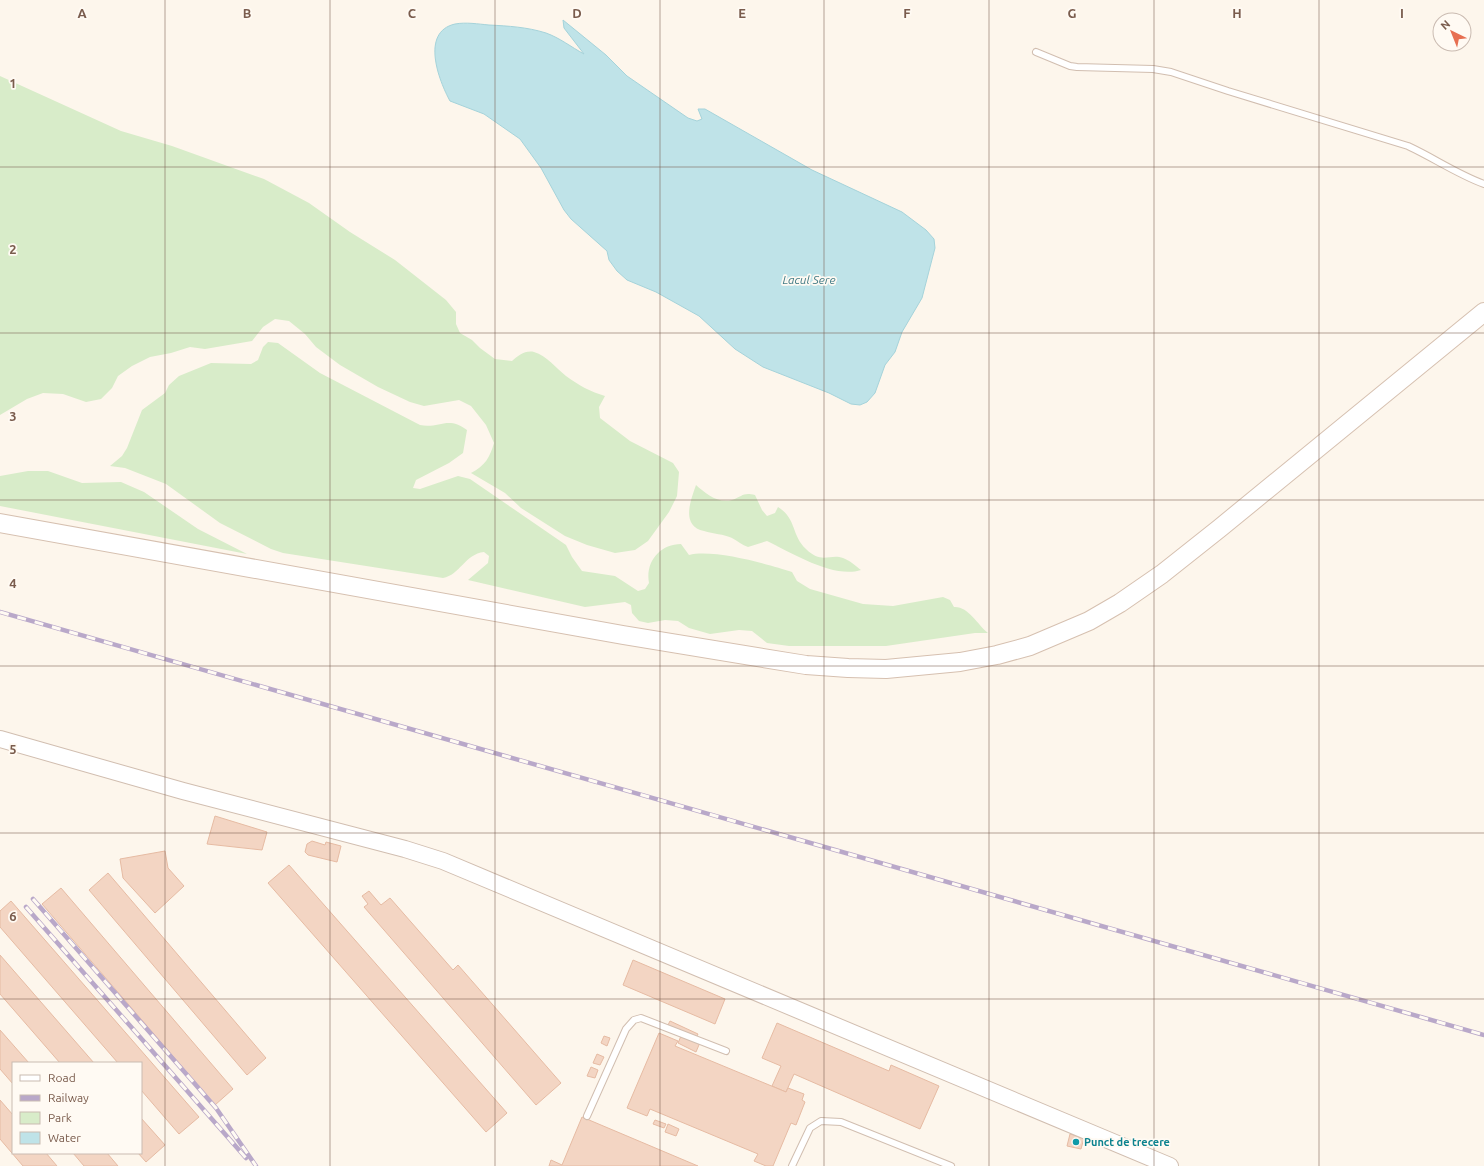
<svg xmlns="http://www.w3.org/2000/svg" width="1484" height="1166" font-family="Ubuntu,sans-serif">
<rect width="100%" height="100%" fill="#fdf6ec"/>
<g fill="#d8ecc9">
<path d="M0,76L121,131L172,146L264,179L309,203L350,232L395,260L446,300L456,312V324L460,333L472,340L480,348L495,359L512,361C518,356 525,350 534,352C547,356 556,368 566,376C578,385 591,392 605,396L599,407L600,418L630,441L673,463L679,472L677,496L669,512L648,541L635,550L615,553L587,545L565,536L521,508L505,493L471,473C485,466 490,457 494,443L486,425L471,406L459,400L424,406L410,402L378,387L340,365L316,347L305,334L289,321L275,319L263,327L252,341L205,349L190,347L171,353L150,357L132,366L118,376L112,388L101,399L86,402L63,394L43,393L27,399L0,415Z"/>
<path d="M268,342L278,343L320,373L420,425C439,429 448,415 467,430L463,453L449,463L416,480L413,488L420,489L458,476L470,479L566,545L572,557L582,571L615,576L638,591L645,589L649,583C645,562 660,544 681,544L689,555C714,549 767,564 792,572L797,581L810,589L863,604L893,606L943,597L950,600L954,607C968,606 977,624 988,633H975L886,646H789L767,643L752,631L739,630L710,634L689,628L678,621L665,620L648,623L639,621L632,613L631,605L625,602L585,607L468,580L488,563L489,556L484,552C465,554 460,575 443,578L283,553L271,549L220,523L166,484L125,468L110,466L122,456L127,448L142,410L165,393L169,385L179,376L211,363L251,364L258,360L263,347Z"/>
<polygon points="28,471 48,471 82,483 121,482 144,492 198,529 247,554 0,506 0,476"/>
<path d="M696,485C705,493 718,504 732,500C743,496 743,492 755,495L762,510L767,516L775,513L778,507C797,519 791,535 806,549C822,565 830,553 843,558C849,560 856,566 861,570C834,579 792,553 767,541L748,547C742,545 738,541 732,538C724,534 713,534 704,531C681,526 690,502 696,485Z"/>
</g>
<path fill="#bfe3e8" stroke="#a5d3da" d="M563,20L606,55L627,76L688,118L697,121L702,119L698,109H705L812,170L902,212L926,230L934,239L935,248L922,298L902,332L895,352L885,365L875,393L867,402L860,405L851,404L829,393L763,367L735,349L699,316L656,292L627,280L617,271L609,260L607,251L571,219L564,210L541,168L520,139L484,114L450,101C439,81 420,32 455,24C466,22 478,24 489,25C508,26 527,27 546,33C560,38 571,47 584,54L564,28Z"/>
<g fill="#f3d5c3" stroke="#e6bba3">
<polygon points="215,816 267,832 262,850 207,844"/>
<polygon points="312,841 325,845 326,842 341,846 337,862 308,855 305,852 307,844"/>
<polygon points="165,851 168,868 184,886 155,913 123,878 120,859"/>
<polygon points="289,865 507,1113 486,1132 268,883"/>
<polygon points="108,873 266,1058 247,1075 89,890"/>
<polygon points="61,888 233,1089 215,1105 42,904"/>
<polygon points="369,891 381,905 390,898 453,970 458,965 561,1083 536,1105 364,907 368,904 362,896"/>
<polygon points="11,901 199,1117 179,1134 141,1090 141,1063 118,1063 0,927 0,911"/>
<polygon points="0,955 94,1063 60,1063 0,994"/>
<polygon points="633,960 725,999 715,1024 623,985"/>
<polygon points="670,1021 698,1034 696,1038 701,1040 696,1052 678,1043 681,1036 666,1029"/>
<polygon points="777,1023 889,1071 891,1065 939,1086 920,1129 794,1074 786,1092 772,1086 781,1066 762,1058"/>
<polygon points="0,1030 29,1063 13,1063 13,1084 0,1069"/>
<polygon points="659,1033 678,1041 675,1046 786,1092 788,1088 804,1094 802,1100 805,1102 796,1125 791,1123 773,1166 766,1166 754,1161 758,1154 650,1109 647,1116 627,1108"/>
<polygon points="604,1036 610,1038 607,1046 601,1043"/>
<polygon points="597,1054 604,1057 600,1065 593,1063"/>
<polygon points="591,1067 598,1070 595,1078 587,1076"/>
<polygon points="0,1100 13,1115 13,1153 46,1153 57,1166 23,1166 0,1139"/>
<polygon points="582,1117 698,1166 549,1166 551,1160 562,1165"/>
<polygon points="141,1118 165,1145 146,1162 138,1153 141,1153"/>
<polygon points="655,1120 666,1124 664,1128 653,1124"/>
<polygon points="668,1124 679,1129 676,1136 665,1132"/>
<polygon points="1070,1134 1084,1138 1081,1149 1067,1146"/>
<polygon points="73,1153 107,1153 118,1166 84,1166"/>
</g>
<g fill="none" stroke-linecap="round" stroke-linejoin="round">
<defs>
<g id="service">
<path d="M1036,52L1070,66L1077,67L1153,69L1171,72L1228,91L1408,146C1434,158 1457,174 1484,184"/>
<polyline points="587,1116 626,1029 634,1020 641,1018 726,1051"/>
<polyline points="792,1166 810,1128 821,1121 841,1122 951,1166"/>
</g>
<polyline id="tertiary" points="0,739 183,791 405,849 443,861 1170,1166"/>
<polyline id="secondary" points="0,523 623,635 806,665 848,668 886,669 960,662 997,655 1030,646 1089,621 1120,603 1162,574 1220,528 1484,312"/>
</defs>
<use href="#service" stroke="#d1beb0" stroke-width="8"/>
<use href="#tertiary" stroke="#d1beb0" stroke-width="18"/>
<use href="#secondary" stroke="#d6c0b0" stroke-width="20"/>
<use href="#service" stroke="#fff" stroke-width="6"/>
<use href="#tertiary" stroke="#fff" stroke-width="16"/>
<use href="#secondary" stroke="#fff" stroke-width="18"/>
<defs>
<g id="rail">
<polyline points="0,612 1484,1035"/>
<polyline points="33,899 216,1108 256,1166"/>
<polyline points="26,907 246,1158"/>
</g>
</defs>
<use href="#rail" stroke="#b9a8c9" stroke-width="4.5"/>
<use href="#rail" stroke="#fffaf3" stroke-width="3" stroke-dasharray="9" stroke-linecap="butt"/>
</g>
<path fill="none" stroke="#7a5c4d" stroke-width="1" stroke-opacity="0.55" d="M165,0V1166M330,0V1166M495,0V1166M660,0V1166M824,0V1166M989,0V1166M1154,0V1166M1319,0V1166M0,167H1484M0,333H1484M0,500H1484M0,666H1484M0,833H1484M0,999H1484"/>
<circle fill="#0f9aa8" stroke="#fffaf3" stroke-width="1.5" cx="1076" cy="1142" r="4"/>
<g text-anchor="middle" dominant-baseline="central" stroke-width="3.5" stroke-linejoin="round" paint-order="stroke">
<g font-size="11" font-weight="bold" fill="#0d838f" stroke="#fffaf3" text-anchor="start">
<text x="1084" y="1142">Punct de trecere</text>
</g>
<g font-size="12" font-style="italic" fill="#437c86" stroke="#fffaf3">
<text x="809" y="279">Lacul Sere</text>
</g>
</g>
<g font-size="13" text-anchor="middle" font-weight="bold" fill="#7a5c4d" stroke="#fffaf3" stroke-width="3.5" stroke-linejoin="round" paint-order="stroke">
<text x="82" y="18">A</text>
<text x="247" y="18">B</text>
<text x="412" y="18">C</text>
<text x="577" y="18">D</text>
<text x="742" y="18">E</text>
<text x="907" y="18">F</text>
<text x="1072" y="18">G</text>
<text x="1237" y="18">H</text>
<text x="1402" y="18">I</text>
<text x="13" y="88">1</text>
<text x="13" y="254">2</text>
<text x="13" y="421">3</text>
<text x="13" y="588">4</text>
<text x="13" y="754">5</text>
<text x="13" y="921">6</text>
</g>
<rect x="12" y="1062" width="130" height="92" fill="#fffaf3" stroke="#cabbb1"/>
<rect x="20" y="1075" width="20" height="6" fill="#ffffff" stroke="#cabbb1"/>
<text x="48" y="1082" font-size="12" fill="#7a5c4d">Road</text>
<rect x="20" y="1095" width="20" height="6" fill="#b9a8c9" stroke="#cabbb1"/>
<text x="48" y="1102" font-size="12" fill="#7a5c4d">Railway</text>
<rect x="20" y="1112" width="20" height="12" fill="#d8ecc9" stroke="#cabbb1"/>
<text x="48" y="1122" font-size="12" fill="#7a5c4d">Park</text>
<rect x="20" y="1132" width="20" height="12" fill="#bfe3e8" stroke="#cabbb1"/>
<text x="48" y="1142" font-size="12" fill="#7a5c4d">Water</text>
<g transform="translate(1452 32) rotate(317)"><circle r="19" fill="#fffaf3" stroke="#cabbb1"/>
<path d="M0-3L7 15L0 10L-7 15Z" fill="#e76f51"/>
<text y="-6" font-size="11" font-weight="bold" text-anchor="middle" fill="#7a5c4d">N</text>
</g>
</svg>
